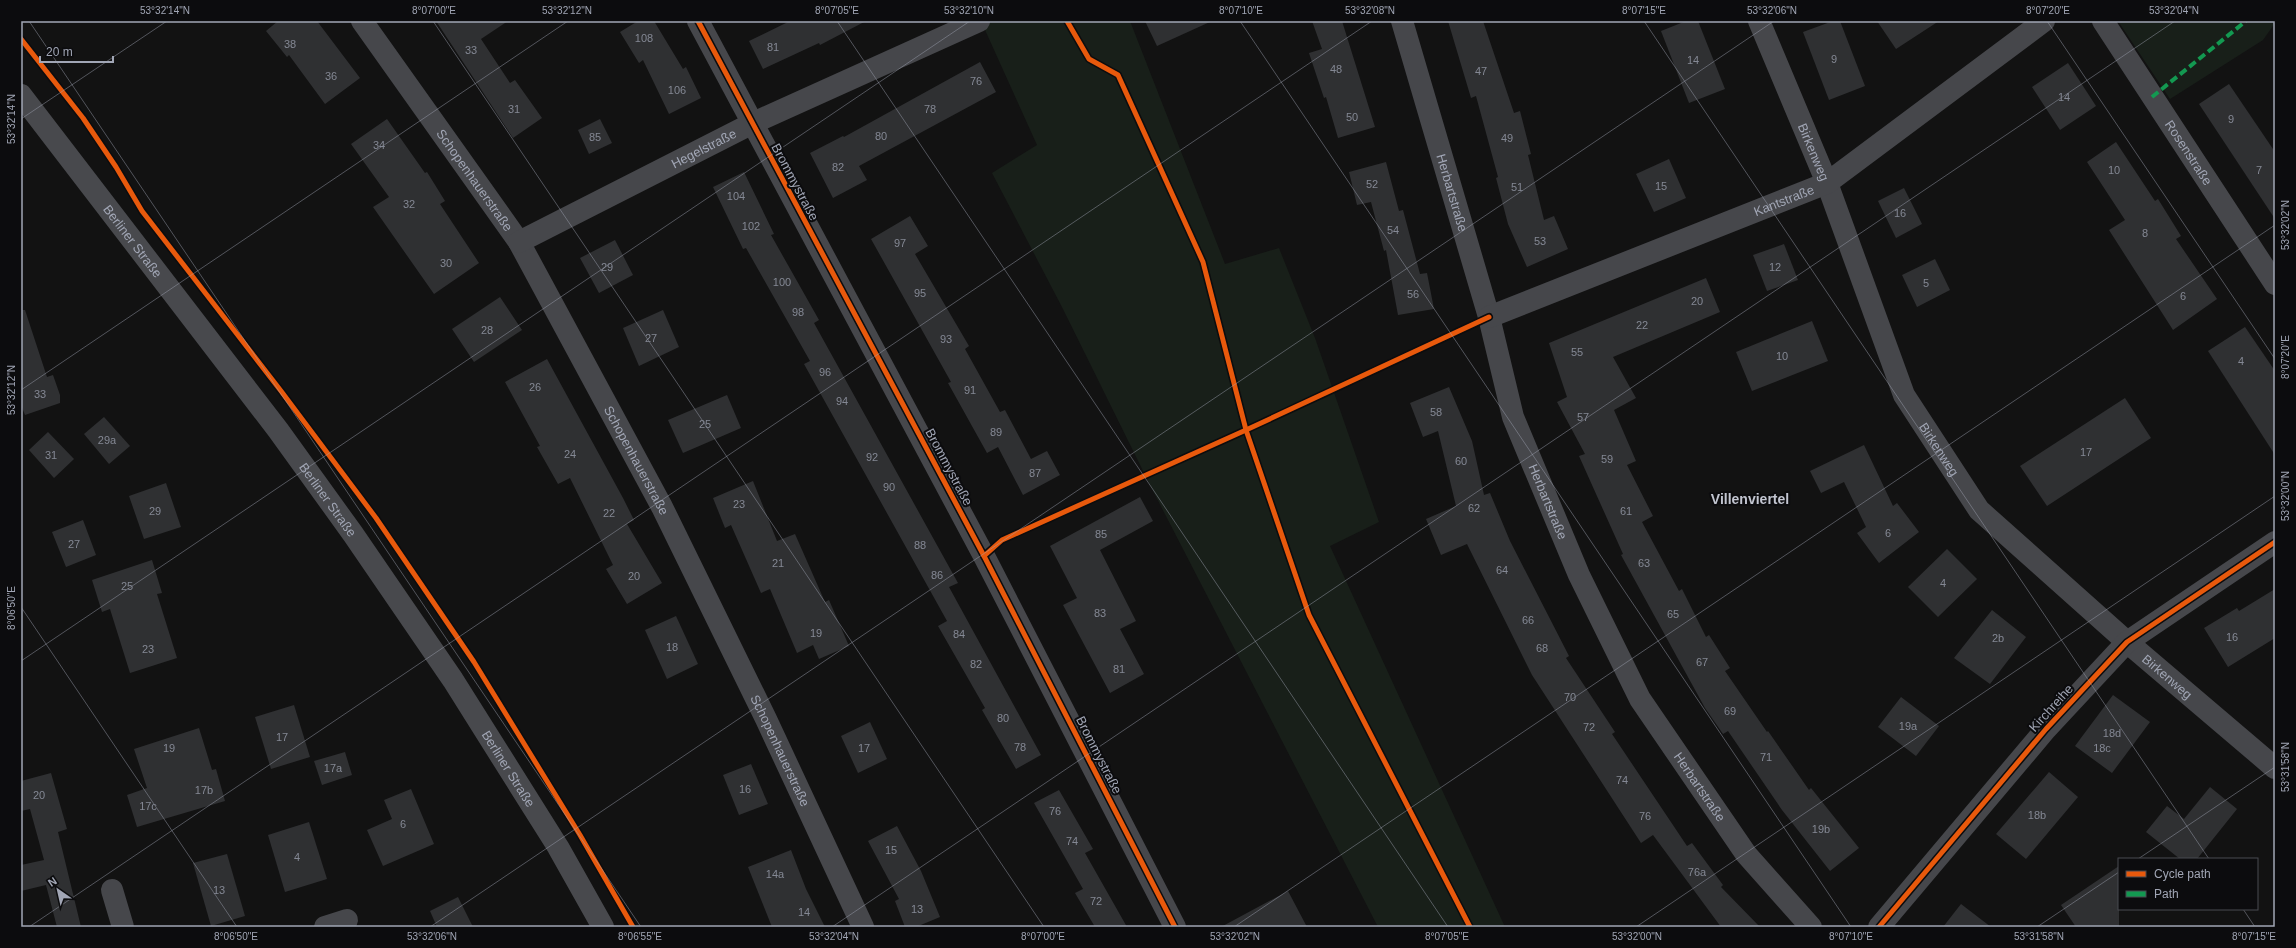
<svg xmlns="http://www.w3.org/2000/svg" width="2296" height="948" font-family="Arial,sans-serif">
<rect width="100%" height="100%" fill="#121212"/>
<g fill="#181f19">
<polygon points="981,21 1130,21 1225,264 1279,248 1315,338 1379,522 1330,546 1505,927 1378,927 1151,487 1063,309 992,173 1037,145"/>
<polygon points="2118,21 2275,21 2275,23 2263,40 2170,99"/>
</g>
<g fill="#2f3032">
<polygon points="278,21 317,21 360,78 325,104 289,55 287,57 266,31"/>
<polygon points="436,21 508,21 481,39 510,83 515,80 542,118 513,138"/>
<polygon points="638,21 654,21 683,69 686,67 701,98 669,114 643,60 639,63 620,32"/>
<polygon points="790,21 866,21 820,45 819,43 763,69 749,41"/>
<polygon points="1145,21 1212,21 1157,46"/>
<polygon points="1312,21 1342,21 1375,127 1338,138 1326,97 1324,98 1309,53 1322,49"/>
<polygon points="1448,21 1483,21 1514,113 1520,111 1531,154 1528,155 1544,220 1554,216 1568,249 1527,267 1508,224 1496,178 1498,177 1476,96 1471,98"/>
<polygon points="1686,21 1698,21 1725,89 1689,103 1661,31"/>
<polygon points="1833,21 1840,21 1865,86 1829,100 1803,32"/>
<polygon points="1877,21 1939,21 1896,49"/>
<polygon points="980,62 996,92 859,166 867,180 833,198 810,153 843,136 844,137"/>
<polygon points="2068,63 2096,106 2060,130 2032,87"/>
<polygon points="2229,84 2275,152 2275,219 2199,104"/>
<polygon points="387,119 425,173 427,172 445,201 440,204 479,263 434,294 373,207 389,197 351,144"/>
<polygon points="600,119 612,143 589,154 578,130"/>
<polygon points="2116,142 2155,201 2158,199 2181,236 2176,239 2217,299 2173,330 2109,230 2125,220 2087,162"/>
<polygon points="1669,159 1686,198 1654,212 1636,174"/>
<polygon points="1386,162 1399,211 1403,210 1420,274 1427,273 1434,309 1398,315 1386,250 1384,251 1371,202 1357,205 1349,172"/>
<polygon points="744,172 774,234 771,235 819,320 814,323 958,583 949,587 1041,755 1016,769 982,710 985,708 938,626 947,621 804,364 810,361 746,248 743,249 713,187"/>
<polygon points="1904,188 1922,224 1896,238 1878,201"/>
<polygon points="910,216 928,246 915,254 969,346 965,349 1000,412 1005,410 1031,459 1047,451 1060,475 1023,495 998,447 987,453 948,383 951,382 871,239"/>
<polygon points="615,240 633,275 599,293 580,258"/>
<polygon points="1784,244 1798,280 1767,291 1753,255"/>
<polygon points="1935,259 1950,290 1917,307 1902,275"/>
<polygon points="1706,278 1720,312 1613,357 1636,398 1614,410 1636,461 1627,465 1653,516 1642,522 1679,591 1682,589 1706,637 1709,635 1730,668 1725,671 1767,732 1768,731 1809,790 1811,788 1859,848 1830,871 1782,810 1728,731 1723,734 1705,708 1621,555 1623,554 1579,456 1585,454 1557,402 1567,397 1549,343"/>
<polygon points="500,297 522,330 474,362 452,329"/>
<polygon points="21,310 25,310 47,377 53,375 60,395 60,403 25,415 21,405"/>
<polygon points="663,310 679,347 639,366 623,328"/>
<polygon points="1812,321 1828,361 1752,391 1736,352"/>
<polygon points="2245,327 2275,371 2275,455 2208,351"/>
<polygon points="547,359 623,498 634,520 627,524 662,583 627,604 606,569 613,565 570,478 558,484 537,447 540,446 505,382"/>
<polygon points="1449,387 1472,441 1484,495 1490,493 1510,541 1569,656 1566,658 1615,732 1612,734 1687,846 1692,843 1723,885 1721,887 1760,927 1721,927 1653,835 1641,843 1532,675 1467,544 1441,555 1426,519 1456,506 1438,431 1423,437 1410,403"/>
<polygon points="727,395 741,428 683,453 668,420"/>
<polygon points="2125,398 2151,438 2047,506 2020,466"/>
<polygon points="104,417 130,446 109,464 84,434"/>
<polygon points="48,432 74,459 54,478 29,450"/>
<polygon points="1864,445 1893,506 1897,503 1919,532 1879,563 1857,533 1866,527 1844,482 1821,493 1810,471"/>
<polygon points="753,481 777,541 795,534 825,602 829,600 849,646 819,659 813,645 797,653 770,589 761,593 731,525 725,528 713,498"/>
<polygon points="166,483 181,527 144,539 129,496"/>
<polygon points="1140,497 1153,521 1100,550 1136,621 1120,629 1144,674 1110,693 1063,605 1077,598 1050,546"/>
<polygon points="83,520 96,555 66,567 52,532"/>
<polygon points="1947,549 1977,579 1938,617 1908,587"/>
<polygon points="152,560 162,593 157,594 177,658 130,673 110,609 102,612 92,580"/>
<polygon points="2275,589 2275,638 2228,667 2204,628 2237,608 2239,611"/>
<polygon points="1992,610 2026,637 1990,684 1954,658"/>
<polygon points="676,616 698,664 667,679 645,630"/>
<polygon points="2113,695 2150,722 2112,773 2075,746"/>
<polygon points="1901,697 1939,726 1916,756 1878,727"/>
<polygon points="294,705 310,757 271,769 255,717"/>
<polygon points="870,722 887,759 858,773 841,736"/>
<polygon points="199,728 212,770 216,769 225,801 137,827 127,795 147,788 134,749"/>
<polygon points="345,752 352,775 322,785 314,761"/>
<polygon points="751,764 768,804 739,815 723,775"/>
<polygon points="2049,772 2078,797 2026,859 1996,834"/>
<polygon points="51,773 67,829 58,832 81,927 57,927 46,885 21,891 21,865 44,860 30,809 21,811 21,781"/>
<polygon points="2210,787 2237,809 2197,859 2180,859 2146,832 2167,806 2184,819"/>
<polygon points="411,789 434,844 383,866 367,830 392,819 384,800"/>
<polygon points="1059,790 1093,849 1085,853 1127,927 1095,927 1075,893 1083,889 1034,803"/>
<polygon points="309,822 327,879 285,892 268,835"/>
<polygon points="897,826 921,871 940,917 916,927 905,927 895,901 899,899 868,841"/>
<polygon points="791,850 806,889 825,927 772,927 748,867"/>
<polygon points="227,854 245,916 211,926 193,863"/>
<polygon points="2119,866 2119,927 2076,927 2061,905"/>
<polygon points="1288,891 1307,927 1221,927"/>
<polygon points="458,897 473,927 437,927 430,911"/>
<polygon points="1961,904 1991,927 1943,927"/>
</g>
<g fill="none" stroke-linecap="round" stroke-linejoin="round">
<g stroke="#46474b" stroke-width="22">
<path id="s1" d="M362,21L519,242L662,507L766,719L863,927"/>
<polyline points="698,21 984,556 1175,927"/>
<path id="s2" d="M1402,21L1489,317L1513,417L1579,575L1640,699L1746,854L1811,927"/>
<path id="s3" d="M1759,21L1827,183L1904,395L1979,510L2127,642L2275,768"/>
<path id="s4" d="M2103,21L2275,284"/>
<path id="s5" d="M519,242L751,124L979,21"/>
<path id="s6" d="M1489,317L1827,183L2044,21"/>
<polyline points="112,890 123,927"/>
<polyline points="325,927 347,920"/>
<polyline points="1879,927 2046,729 2127,642 2275,542"/>
</g>
<path stroke="#48494d" stroke-width="22" id="s7" d="M21,95L278,430L353,534L453,680L558,847L603,927"/>
<polyline stroke="#139951" stroke-width="4" stroke-dasharray="8 4" stroke-linecap="butt" points="2152,97 2246,21"/>
<defs>
<g id="cycleway">
<polyline points="698,21 984,556 1175,927"/>
<polyline points="1067,21 1089,59 1118,75 1203,262 1246,430 1309,615 1470,927"/>
<polyline points="21,39 83,118 116,167 142,211 281,391 376,518 474,662 580,835 633,927"/>
<polyline points="984,556 1002,540 1246,430 1489,317"/>
<polyline points="1879,927 2046,729 2127,642 2275,542"/>
</g>
</defs>
<use href="#cycleway" stroke="#0c0c0e" stroke-width="8"/>
<use href="#cycleway" stroke="#e8590c" stroke-width="5"/>
</g>
<path fill="none" stroke="#a1a6b5" stroke-width="1" stroke-opacity="0.45" d="M29,21L641,927M433,21L1044,927M837,21L1448,927M1240,21L1851,927M1644,21L2209,859M2047,21L2275,359M21,119L167,21M21,390L568,21M21,607L237,927M21,661L970,21M2138,859L2275,767M2243,909L2255,927M29,927L1372,21M430,927L1774,21M832,927L2175,21M1234,927L2275,225M1636,927L2275,496M2037,927L2119,872"/>
<g text-anchor="middle" dominant-baseline="central" stroke-width="4" stroke-linejoin="round" paint-order="stroke">
<g font-size="11" fill="#848894">
<text x="644" y="38">108</text>
<text x="290" y="44">38</text>
<text x="773" y="47">81</text>
<text x="471" y="50">33</text>
<text x="1834" y="59">9</text>
<text x="1693" y="60">14</text>
<text x="1336" y="69">48</text>
<text x="1481" y="71">47</text>
<text x="331" y="76">36</text>
<text x="976" y="81">76</text>
<text x="677" y="90">106</text>
<text x="2064" y="97">14</text>
<text x="514" y="109">31</text>
<text x="930" y="109">78</text>
<text x="1352" y="117">50</text>
<text x="2231" y="119">9</text>
<text x="881" y="136">80</text>
<text x="595" y="137">85</text>
<text x="1507" y="138">49</text>
<text x="379" y="145">34</text>
<text x="838" y="167">82</text>
<text x="2114" y="170">10</text>
<text x="2259" y="170">7</text>
<text x="1372" y="184">52</text>
<text x="1661" y="186">15</text>
<text x="1517" y="187">51</text>
<text x="736" y="196">104</text>
<text x="409" y="204">32</text>
<text x="1900" y="213">16</text>
<text x="751" y="226">102</text>
<text x="1393" y="230">54</text>
<text x="2145" y="233">8</text>
<text x="1540" y="241">53</text>
<text x="900" y="243">97</text>
<text x="446" y="263">30</text>
<text x="607" y="267">29</text>
<text x="1775" y="267">12</text>
<text x="782" y="282">100</text>
<text x="1926" y="283">5</text>
<text x="920" y="293">95</text>
<text x="1413" y="294">56</text>
<text x="2183" y="296">6</text>
<text x="1697" y="301">20</text>
<text x="798" y="312">98</text>
<text x="1642" y="325">22</text>
<text x="487" y="330">28</text>
<text x="651" y="338">27</text>
<text x="946" y="339">93</text>
<text x="1577" y="352">55</text>
<text x="1782" y="356">10</text>
<text x="2241" y="361">4</text>
<text x="825" y="372">96</text>
<text x="535" y="387">26</text>
<text x="970" y="390">91</text>
<text x="40" y="394">33</text>
<text x="842" y="401">94</text>
<text x="1436" y="412">58</text>
<text x="1583" y="417">57</text>
<text x="705" y="424">25</text>
<text x="996" y="432">89</text>
<text x="107" y="440">29a</text>
<text x="2086" y="452">17</text>
<text x="570" y="454">24</text>
<text x="51" y="455">31</text>
<text x="872" y="457">92</text>
<text x="1607" y="459">59</text>
<text x="1461" y="461">60</text>
<text x="1035" y="473">87</text>
<text x="889" y="487">90</text>
<text x="739" y="504">23</text>
<text x="1474" y="508">62</text>
<text x="155" y="511">29</text>
<text x="1626" y="511">61</text>
<text x="609" y="513">22</text>
<text x="1888" y="533">6</text>
<text x="1101" y="534">85</text>
<text x="74" y="544">27</text>
<text x="920" y="545">88</text>
<text x="778" y="563">21</text>
<text x="1644" y="563">63</text>
<text x="1502" y="570">64</text>
<text x="937" y="575">86</text>
<text x="634" y="576">20</text>
<text x="1943" y="583">4</text>
<text x="127" y="586">25</text>
<text x="1100" y="613">83</text>
<text x="1673" y="614">65</text>
<text x="1528" y="620">66</text>
<text x="816" y="633">19</text>
<text x="959" y="634">84</text>
<text x="2232" y="637">16</text>
<text x="1998" y="638">2b</text>
<text x="672" y="647">18</text>
<text x="1542" y="648">68</text>
<text x="148" y="649">23</text>
<text x="1702" y="662">67</text>
<text x="976" y="664">82</text>
<text x="1119" y="669">81</text>
<text x="1570" y="697">70</text>
<text x="1730" y="711">69</text>
<text x="1003" y="718">80</text>
<text x="1908" y="726">19a</text>
<text x="1589" y="727">72</text>
<text x="2112" y="733">18d</text>
<text x="282" y="737">17</text>
<text x="1020" y="747">78</text>
<text x="169" y="748">19</text>
<text x="864" y="748">17</text>
<text x="2102" y="748">18c</text>
<text x="1766" y="757">71</text>
<text x="333" y="768">17a</text>
<text x="1622" y="780">74</text>
<text x="745" y="789">16</text>
<text x="204" y="790">17b</text>
<text x="39" y="795">20</text>
<text x="148" y="806">17c</text>
<text x="1055" y="811">76</text>
<text x="2037" y="815">18b</text>
<text x="1645" y="816">76</text>
<text x="403" y="824">6</text>
<text x="1821" y="829">19b</text>
<text x="1072" y="841">74</text>
<text x="891" y="850">15</text>
<text x="297" y="857">4</text>
<text x="1697" y="872">76a</text>
<text x="775" y="874">14a</text>
<text x="219" y="890">13</text>
<text x="1096" y="901">72</text>
<text x="917" y="909">13</text>
<text x="804" y="912">14</text>
</g>
<g font-size="13" fill="#a1a6b5" stroke="#0c0c0e">
<text stroke="none"><textPath href="#s5" startOffset="207">Hegelstraße</textPath></text>
<text stroke="none"><textPath href="#s3" startOffset="142">Birkenweg</textPath></text>
<text stroke="none"><textPath href="#s4" startOffset="157">Rosenstraße</textPath></text>
<text stroke="none"><textPath href="#s1" startOffset="195">Schopenhauerstraße</textPath></text>
<text transform="translate(795 182) rotate(62)">Brommystraße</text>
<text stroke="none"><textPath href="#s2" startOffset="179">Herbartstraße</textPath></text>
<text stroke="none"><textPath href="#s6" startOffset="317">Kantstraße</textPath></text>
<text stroke="none"><textPath href="#s7" startOffset="184">Berliner Straße</textPath></text>
<text stroke="none"><textPath href="#s3" startOffset="466">Birkenweg</textPath></text>
<text stroke="none"><textPath href="#s1" startOffset="519">Schopenhauerstraße</textPath></text>
<text transform="translate(949 467) rotate(62)">Brommystraße</text>
<text stroke="none"><textPath href="#s7" startOffset="508">Berliner Straße</textPath></text>
<text stroke="none"><textPath href="#s2" startOffset="503">Herbartstraße</textPath></text>
<text stroke="none"><textPath href="#s3" startOffset="790">Birkenweg</textPath></text>
<text transform="translate(2051 708) rotate(-48)">Kirchreihe</text>
<text stroke="none"><textPath href="#s1" startOffset="843">Schopenhauerstraße</textPath></text>
<text transform="translate(1099 755) rotate(63)">Brommystraße</text>
<text stroke="none"><textPath href="#s7" startOffset="832">Berliner Straße</textPath></text>
<text stroke="none"><textPath href="#s2" startOffset="827">Herbartstraße</textPath></text>
</g>
<g font-size="14" font-weight="bold" fill="#c2c5d0" stroke="#0c0c0e">
<text x="1750" y="499">Villenviertel</text>
</g>
</g>
<rect width="2296" height="948" fill="none" stroke="#0c0c0e" stroke-width="44"/>
<rect x="2118" y="858" width="140" height="52" fill="#0c0c0e" stroke="#484a51"/>
<rect x="2126" y="871" width="20" height="6" fill="#e8590c" stroke="#484a51"/>
<text x="2154" y="878" font-size="12" fill="#a1a6b5">Cycle path</text>
<rect x="2126" y="891" width="20" height="6" fill="#139951" stroke="#484a51"/>
<text x="2154" y="898" font-size="12" fill="#a1a6b5">Path</text>
<g transform="translate(58 890) rotate(326)" stroke="#0c0c0e" stroke-width="3" paint-order="stroke">
<path d="M0-3L7 15L0 10L-7 15Z" fill="#a1a6b5"/>
<text y="-6" font-size="11" font-weight="bold" text-anchor="middle" fill="#a1a6b5">N</text>
</g>
<path d="M40 56v6h73v-6" fill="none" stroke="#a1a6b5" stroke-width="2"/>
<text x="46" y="56" font-size="12" fill="#a1a6b5" stroke="#0c0c0e" stroke-width="3" paint-order="stroke">20 m</text>
<rect x="22" y="22" width="2252" height="904" fill="none" stroke="#a1a6b5" stroke-width="1.5"/>
<g font-size="10" text-anchor="middle" fill="#a1a6b5">
<text x="165" y="14">53°32'14"N</text>
<text x="434" y="14">8°07'00"E</text>
<text x="567" y="14">53°32'12"N</text>
<text x="837" y="14">8°07'05"E</text>
<text x="969" y="14">53°32'10"N</text>
<text x="1241" y="14">8°07'10"E</text>
<text x="1370" y="14">53°32'08"N</text>
<text x="1644" y="14">8°07'15"E</text>
<text x="1772" y="14">53°32'06"N</text>
<text x="2048" y="14">8°07'20"E</text>
<text x="2174" y="14">53°32'04"N</text>
<text transform="translate(11 119) rotate(-90)" y="4">53°32'14"N</text>
<text transform="translate(2285 225) rotate(-90)" y="4">53°32'02"N</text>
<text transform="translate(2285 357) rotate(-90)" y="4">8°07'20"E</text>
<text transform="translate(11 390) rotate(-90)" y="4">53°32'12"N</text>
<text transform="translate(2285 496) rotate(-90)" y="4">53°32'00"N</text>
<text transform="translate(11 608) rotate(-90)" y="4">8°06'50"E</text>
<text transform="translate(2285 767) rotate(-90)" y="4">53°31'58"N</text>
<text x="236" y="940">8°06'50"E</text>
<text x="432" y="940">53°32'06"N</text>
<text x="640" y="940">8°06'55"E</text>
<text x="834" y="940">53°32'04"N</text>
<text x="1043" y="940">8°07'00"E</text>
<text x="1235" y="940">53°32'02"N</text>
<text x="1447" y="940">8°07'05"E</text>
<text x="1637" y="940">53°32'00"N</text>
<text x="1851" y="940">8°07'10"E</text>
<text x="2039" y="940">53°31'58"N</text>
<text x="2254" y="940">8°07'15"E</text>
</g>
</svg>
